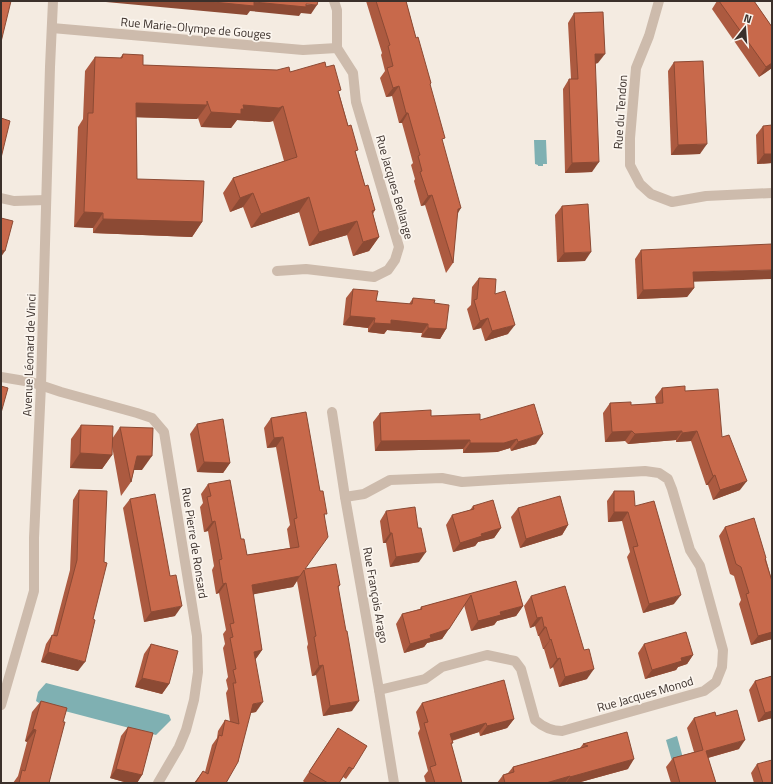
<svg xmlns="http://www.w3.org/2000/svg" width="773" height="784" font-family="'Titillium Web',sans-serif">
<rect width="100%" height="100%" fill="#f4ebe1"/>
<g fill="#7fb0b2">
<polygon points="534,140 546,140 547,164 543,164 543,166 538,166 538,165 535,164"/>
<polygon points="46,683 169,715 171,720 156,735 42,705 36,701 38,692"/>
<polygon points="677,736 683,758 672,761 666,740"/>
</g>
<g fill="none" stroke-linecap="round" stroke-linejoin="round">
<g stroke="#cdbbac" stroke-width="10">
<polyline points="659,1 649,36 636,68 630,138 630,165 640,184 651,194 672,202 706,196 772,193"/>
<polyline points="52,28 303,50 337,48"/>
<polyline points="1,198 14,201 46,200"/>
<polyline points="277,271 306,269 374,277 388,270 395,260 399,247 356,102 353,73 337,48 337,10 334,1"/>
<polyline points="1,377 31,382 61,392 137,413 152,418 164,432 197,636 198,672 194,700 186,730 179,747 158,783"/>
<polyline points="332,412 345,497 379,690 394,783"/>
<path d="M345,497L364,494L390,480L442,478L462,482L645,471L659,473L668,479L672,489L690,550L700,566L723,650L722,667L716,682L704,691L562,731C551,731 543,727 535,720L521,669L515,661L487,655L442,667L425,679L379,690"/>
<polyline points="1,705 34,591 34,538 41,385 50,67 53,1"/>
</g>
</g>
<g fill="#ac5a40">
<polygon points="366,1 406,1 416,38 431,83 430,85 457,214 453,263 446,273 425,205 421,206 414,181 415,179 411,165 413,163 402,123 399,123 392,96 386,97 380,78 385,71 381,55 382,53"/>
<polygon points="717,1 754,1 772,27 772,68 759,77 712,9"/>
<polygon points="574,13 598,63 595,64 592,172 565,173 563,89 569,79 571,79 568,23"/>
<polygon points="123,54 143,65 290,72 326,67 339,93 365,186 375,210 373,214 379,237 369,251 353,256 347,235 309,246 299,212 251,228 243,207 230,212 223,193 233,178 284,161 273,121 269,122 237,120 231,128 201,127 198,118 197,119 136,117 137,179 202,222 192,237 93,233 93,228 74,227 78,127 83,119 85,71 95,57 120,58"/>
<polygon points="674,62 700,154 671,155 668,71"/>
<polygon points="763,126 772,163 757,164 756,135"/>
<polygon points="562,206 585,261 557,262 555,215"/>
<polygon points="641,250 693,281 694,288 687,297 637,299 635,259"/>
<polygon points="479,278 495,294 508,334 485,341 481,328 473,330 467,309 471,305 472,287"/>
<polygon points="353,289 376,301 409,304 413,298 434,303 446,329 440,339 421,337 422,333 387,330 384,334 368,332 368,328 343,325 346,298"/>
<polygon points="662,388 685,391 722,437 740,490 713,500 708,485 706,485 691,441 676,442 676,440 628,444 625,441 605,442 603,413 610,403 631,405 656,404 655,397"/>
<polygon points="380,413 480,420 536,444 511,451 510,448 497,452 463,453 463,449 375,451 373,422"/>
<polygon points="271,418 320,491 325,517 305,569 340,585 338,588 352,711 323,716 316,675 312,676 307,647 308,644 297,581 293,587 253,594 262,650 255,660 256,712 250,713 238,762 194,783 203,771 205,772 212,745 217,738 218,731 225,720 230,722 226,693 228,689 226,680 228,677 223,648 225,644 223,634 226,630 219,593 216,594 212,570 214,566 208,531 204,532 200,507 203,503 201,494 208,484 241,539 247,555 290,548 287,529 290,525 276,447 267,448 264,428"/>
<polygon points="197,424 230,463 223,473 197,472 190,434"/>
<polygon points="81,425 112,439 120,427 142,470 134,470 131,482 121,496 112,446 112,455 102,469 70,468 71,439"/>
<polygon points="79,490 78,671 41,662 46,644 52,635 53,635 70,570 73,500"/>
<polygon points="614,491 635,506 674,604 643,613 627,557 630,552 622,521 608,522 607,501"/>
<polygon points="130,499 175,616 144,622 123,508"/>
<polygon points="473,506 501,528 494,538 478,542 475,546 453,552 446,525 452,515 470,510"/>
<polygon points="518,508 568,525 562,535 520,548 511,517"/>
<polygon points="386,511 418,528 419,562 390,567 386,543 383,543 380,521"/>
<polygon points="725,527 766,558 766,559 772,581 772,639 751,645 739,604 741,600 734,576 730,574 719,536"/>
<polygon points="516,581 523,606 516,616 497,621 494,625 471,631 464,605 442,639 427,643 424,647 404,653 396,624 402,614 420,609 421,607"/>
<polygon points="531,596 587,679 559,687 553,667 550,669 544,649 543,649 539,636 538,636 535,626 530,628 524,606"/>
<polygon points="151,644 169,684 162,694 135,687 144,654"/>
<polygon points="644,644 693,655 687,664 678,667 676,670 645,679 638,653"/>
<polygon points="772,676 772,718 758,722 749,690 755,681"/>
<polygon points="41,701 63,722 49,783 13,783 18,776 27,742 25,741 32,712"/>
<polygon points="422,703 514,719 507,728 480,736 479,732 452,741 453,743 451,744 462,783 426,783 424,776 428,771 418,733 420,729 416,712"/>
<polygon points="716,716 739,749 708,758 716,783 671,783 666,767 673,758 694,752 687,728 694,718"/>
<polygon points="128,727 142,775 137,783 128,783 110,778 121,736"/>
<polygon points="338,728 353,769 346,779 343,777 339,783 305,783 303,781"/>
<polygon points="627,732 628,769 577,783 497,783 503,775 508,773 513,767 580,748 583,744"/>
<polygon points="757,764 772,783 754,783 751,773"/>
</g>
<g fill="#8c4a34">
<polygon points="95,1 254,2 317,5 311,14 301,13 299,16 250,11 247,15"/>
<polygon points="595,54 605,54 598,63 588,64"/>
<polygon points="772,63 772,68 759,77 766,67"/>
<polygon points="399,86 392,96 386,97 393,88"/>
<polygon points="136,103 207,105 197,119 126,117"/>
<polygon points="243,105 283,106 273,121 269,122 237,120 231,128 201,127 211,112"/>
<polygon points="406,113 408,113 402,123 399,123"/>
<polygon points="707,144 700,154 671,155 678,145"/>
<polygon points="764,154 772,154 772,163 757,164"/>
<polygon points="599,162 592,172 565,173 572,163"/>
<polygon points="253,193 243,207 230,212 240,198"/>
<polygon points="432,195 425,205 421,206 428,196"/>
<polygon points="309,197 299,212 251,228 261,214"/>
<polygon points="461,208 455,218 458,209"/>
<polygon points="84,212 103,213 93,228 74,227"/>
<polygon points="103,219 202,222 192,237 93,233"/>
<polygon points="357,221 347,235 309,246 319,232"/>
<polygon points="379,237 369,251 353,256 363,242"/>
<polygon points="1,250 5,251 1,257"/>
<polygon points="591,252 585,261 557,262 564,253"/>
<polygon points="772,270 772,279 686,282 693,272"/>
<polygon points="694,288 687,297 637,299 643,290"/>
<polygon points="350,316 375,318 368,328 343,325"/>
<polygon points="488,318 481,328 473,330 480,321"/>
<polygon points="391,320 428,324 422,333 387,330 384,334 368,332 374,323"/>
<polygon points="515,325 508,334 485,341 492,331"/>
<polygon points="428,328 446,329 440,339 421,337"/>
<polygon points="632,431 625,441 605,442 612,432"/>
<polygon points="682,431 676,440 628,444 635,434"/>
<polygon points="697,431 691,441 676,442 682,433"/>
<polygon points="543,434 536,444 511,451 518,442"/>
<polygon points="283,437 276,447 267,448 274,438"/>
<polygon points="517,439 510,448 497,452 463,453 470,443"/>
<polygon points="470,440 463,449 375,451 381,441"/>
<polygon points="80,453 112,455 102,469 70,468"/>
<polygon points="137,456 152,456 142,470 128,470"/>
<polygon points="204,462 230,463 223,473 197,472"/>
<polygon points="715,475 708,485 706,485 713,476"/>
<polygon points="747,481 740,490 713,500 720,490"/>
<polygon points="614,512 628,512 622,521 608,522"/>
<polygon points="215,521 208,531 204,532 212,522"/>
<polygon points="568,525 562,535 520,548 526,539"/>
<polygon points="501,528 494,538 478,542 475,546 453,552 460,543 481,534"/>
<polygon points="390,533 392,533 386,543 383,543"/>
<polygon points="426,552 419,562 390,567 396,557"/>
<polygon points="300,576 293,587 245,596 252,585"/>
<polygon points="226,583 219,593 216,594 223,584"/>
<polygon points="681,595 674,604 643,613 649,604"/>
<polygon points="182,606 175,616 144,622 151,612"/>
<polygon points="523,606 516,616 497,621 494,625 471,631 478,621 500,612"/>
<polygon points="542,617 535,626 530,628 537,618"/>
<polygon points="544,627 546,627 539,636 538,636"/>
<polygon points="449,629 442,639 427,643 424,647 404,653 410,644 430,635"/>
<polygon points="772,632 772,639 751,645 758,636"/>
<polygon points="551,639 544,649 543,649 550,640"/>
<polygon points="262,650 255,660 254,652"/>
<polygon points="48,652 85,662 78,671 41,662"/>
<polygon points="693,655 687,664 678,667 676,670 645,679 652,670 681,658"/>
<polygon points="560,658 553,667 550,669 557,659"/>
<polygon points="323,665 316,675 312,676 319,666"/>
<polygon points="594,669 587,679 559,687 565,677"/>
<polygon points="142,678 169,684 162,694 135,687"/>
<polygon points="359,701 352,711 323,716 330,706"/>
<polygon points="263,702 256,712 245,714 253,704"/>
<polygon points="772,711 772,718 758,722 765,713"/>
<polygon points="514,719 507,728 480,736 487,726"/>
<polygon points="486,723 479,732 443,743 450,734"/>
<polygon points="33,729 36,730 27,742 25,741"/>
<polygon points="745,740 739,749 700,760 706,751"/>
<polygon points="634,759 628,769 577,783 566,783 570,777"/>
<polygon points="116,769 142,775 137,783 128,783 110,778"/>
<polygon points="570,776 565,783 546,783"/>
</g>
<g fill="#c8694b" stroke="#8c4a34">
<polygon points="1,1 11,1 1,42"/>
<polygon points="203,1 318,1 317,5 306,4 306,7 254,2 254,6"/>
<polygon points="376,1 406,1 416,38 418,37 431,83 430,84 445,138 442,139 461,208 458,209 453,263 432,195 428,196 420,172 422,171 418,156 420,155 408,113 406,113 399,86 393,88 387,68 393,66 388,46 390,45"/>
<polygon points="719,1 754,1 772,27 772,63 766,67"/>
<polygon points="603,12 605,54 595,54 599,162 572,163 569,79 578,79 574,13"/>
<polygon points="123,54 143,55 143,65 277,70 289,67 290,72 325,62 326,67 334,65 341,90 338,91 348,126 351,125 358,150 355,151 365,186 368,185 375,210 372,211 379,237 363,242 357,221 319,232 309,197 261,214 253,193 240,198 233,178 297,157 283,106 279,108 243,105 244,109 241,109 241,114 211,112 207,101 207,105 136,103 137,179 204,181 202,222 103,219 103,213 84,212 88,113 93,113 95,57 122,58"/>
<polygon points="703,61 707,144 678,145 674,62"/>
<polygon points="1,118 10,121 1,158"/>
<polygon points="772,125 772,154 764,154 763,126"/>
<polygon points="588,204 591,252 564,253 562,206"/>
<polygon points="1,218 13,221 5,251 1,250"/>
<polygon points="772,244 772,270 693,272 694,288 643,290 641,250"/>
<polygon points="479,278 496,279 495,294 505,291 515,325 492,331 488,318 480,321 474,300 477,299"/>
<polygon points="353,289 378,291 376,301 412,304 413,298 435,300 434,303 449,305 446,329 428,328 428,324 391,320 391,324 374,323 375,318 350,316"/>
<polygon points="1,386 8,388 1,413"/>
<polygon points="685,386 685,391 718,389 722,437 729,435 747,481 720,490 715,475 713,476 697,431 682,433 682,431 635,434 632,431 612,432 610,403 631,402 631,405 663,403 662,388"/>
<polygon points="534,404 543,434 518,442 517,439 504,443 470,443 470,440 381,441 380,413 431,410 431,416 480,414 480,420"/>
<polygon points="306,412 320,491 323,491 327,514 324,514 328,537 305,569 336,564 340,585 338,586 346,631 347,631 359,701 330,706 323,665 319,666 314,637 316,636 304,570 300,576 252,585 262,650 254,652 263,702 253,704 238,762 226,783 194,783 195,782 196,782 203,771 208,774 219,735 222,736 225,720 239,724 233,683 236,683 233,670 236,669 230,638 233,637 230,624 234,623 226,583 223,584 219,560 222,559 215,521 212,522 207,497 211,496 208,484 230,480 241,539 244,539 247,555 299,547 294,519 297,518 283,437 274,438 271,418"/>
<polygon points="223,419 230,463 204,462 197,424"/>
<polygon points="81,425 113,426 112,455 80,453"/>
<polygon points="120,427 153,428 152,456 137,456 131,482"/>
<polygon points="79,490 107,491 104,562 107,563 93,619 95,620 85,662 48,652 52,635 57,636 77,560"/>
<polygon points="614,491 634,491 635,506 654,501 681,595 649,604 633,547 638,546 628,512 614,512"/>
<polygon points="155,494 170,576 176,575 182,606 151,612 130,499"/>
<polygon points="560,496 568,525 526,539 518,508"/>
<polygon points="493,500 501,528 481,534 482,536 460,543 452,515 474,509 473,506"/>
<polygon points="415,507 418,528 421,528 426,552 396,557 392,533 390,533 386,511"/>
<polygon points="754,518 766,558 765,559 772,581 772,632 758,636 746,594 749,593 741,567 736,564 725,527"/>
<polygon points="516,581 523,606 500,612 501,615 478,621 471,595 449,629 430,635 431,638 410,644 402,614 422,609 421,607"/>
<polygon points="565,586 584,650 589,649 594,669 565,677 560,658 557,659 551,639 550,640 546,627 544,627 542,617 537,618 531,596"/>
<polygon points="686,632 693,655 681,658 682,661 652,670 644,644"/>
<polygon points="151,644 178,651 169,684 142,678"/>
<polygon points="772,676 772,711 765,713 755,681"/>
<polygon points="504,680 514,719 487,726 486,723 450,734 453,743 451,743 462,783 435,783 430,767 436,765 424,723 428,722 422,703"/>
<polygon points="41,701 67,708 63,722 65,722 49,783 19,783 22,770 25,771 36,730 33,729"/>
<polygon points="737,710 745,740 706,751 716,783 680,783 673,758 703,750 694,718 715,712 716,716"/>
<polygon points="128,727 153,733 142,775 116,769"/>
<polygon points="338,728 367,746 353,769 349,767 339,783 328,783 309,772"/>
<polygon points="627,732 634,759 570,777 570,776 546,783 505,783 503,775 514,772 513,767 588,746 583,744"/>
<polygon points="772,760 772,783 763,783 757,764"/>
</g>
<g text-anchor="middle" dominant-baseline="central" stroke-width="3.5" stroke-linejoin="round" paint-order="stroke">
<g font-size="12" fill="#3b302b" stroke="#fbf5ee">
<text transform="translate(196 28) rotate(5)">Rue Marie-Olympe de Gouges</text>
<text transform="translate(620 112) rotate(-86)">Rue du Tendon</text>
<text transform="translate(395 187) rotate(74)">Rue Jacques Bellange</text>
<text transform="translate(29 355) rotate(-88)">Avenue Léonard de Vinci</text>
<text transform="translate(195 543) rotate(81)">Rue Pierre de Ronsard</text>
<text transform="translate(376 595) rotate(80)">Rue François Arago</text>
<text transform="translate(645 694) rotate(-16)">Rue Jacques Monod</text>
</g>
</g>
<rect width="773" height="784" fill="none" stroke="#3b302b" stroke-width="4"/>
<g transform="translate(745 28) rotate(17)" stroke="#fbf5ee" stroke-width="3" paint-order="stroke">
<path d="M0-3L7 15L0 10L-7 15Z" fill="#3b302b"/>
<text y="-6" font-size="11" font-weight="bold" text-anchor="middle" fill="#3b302b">N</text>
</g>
</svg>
